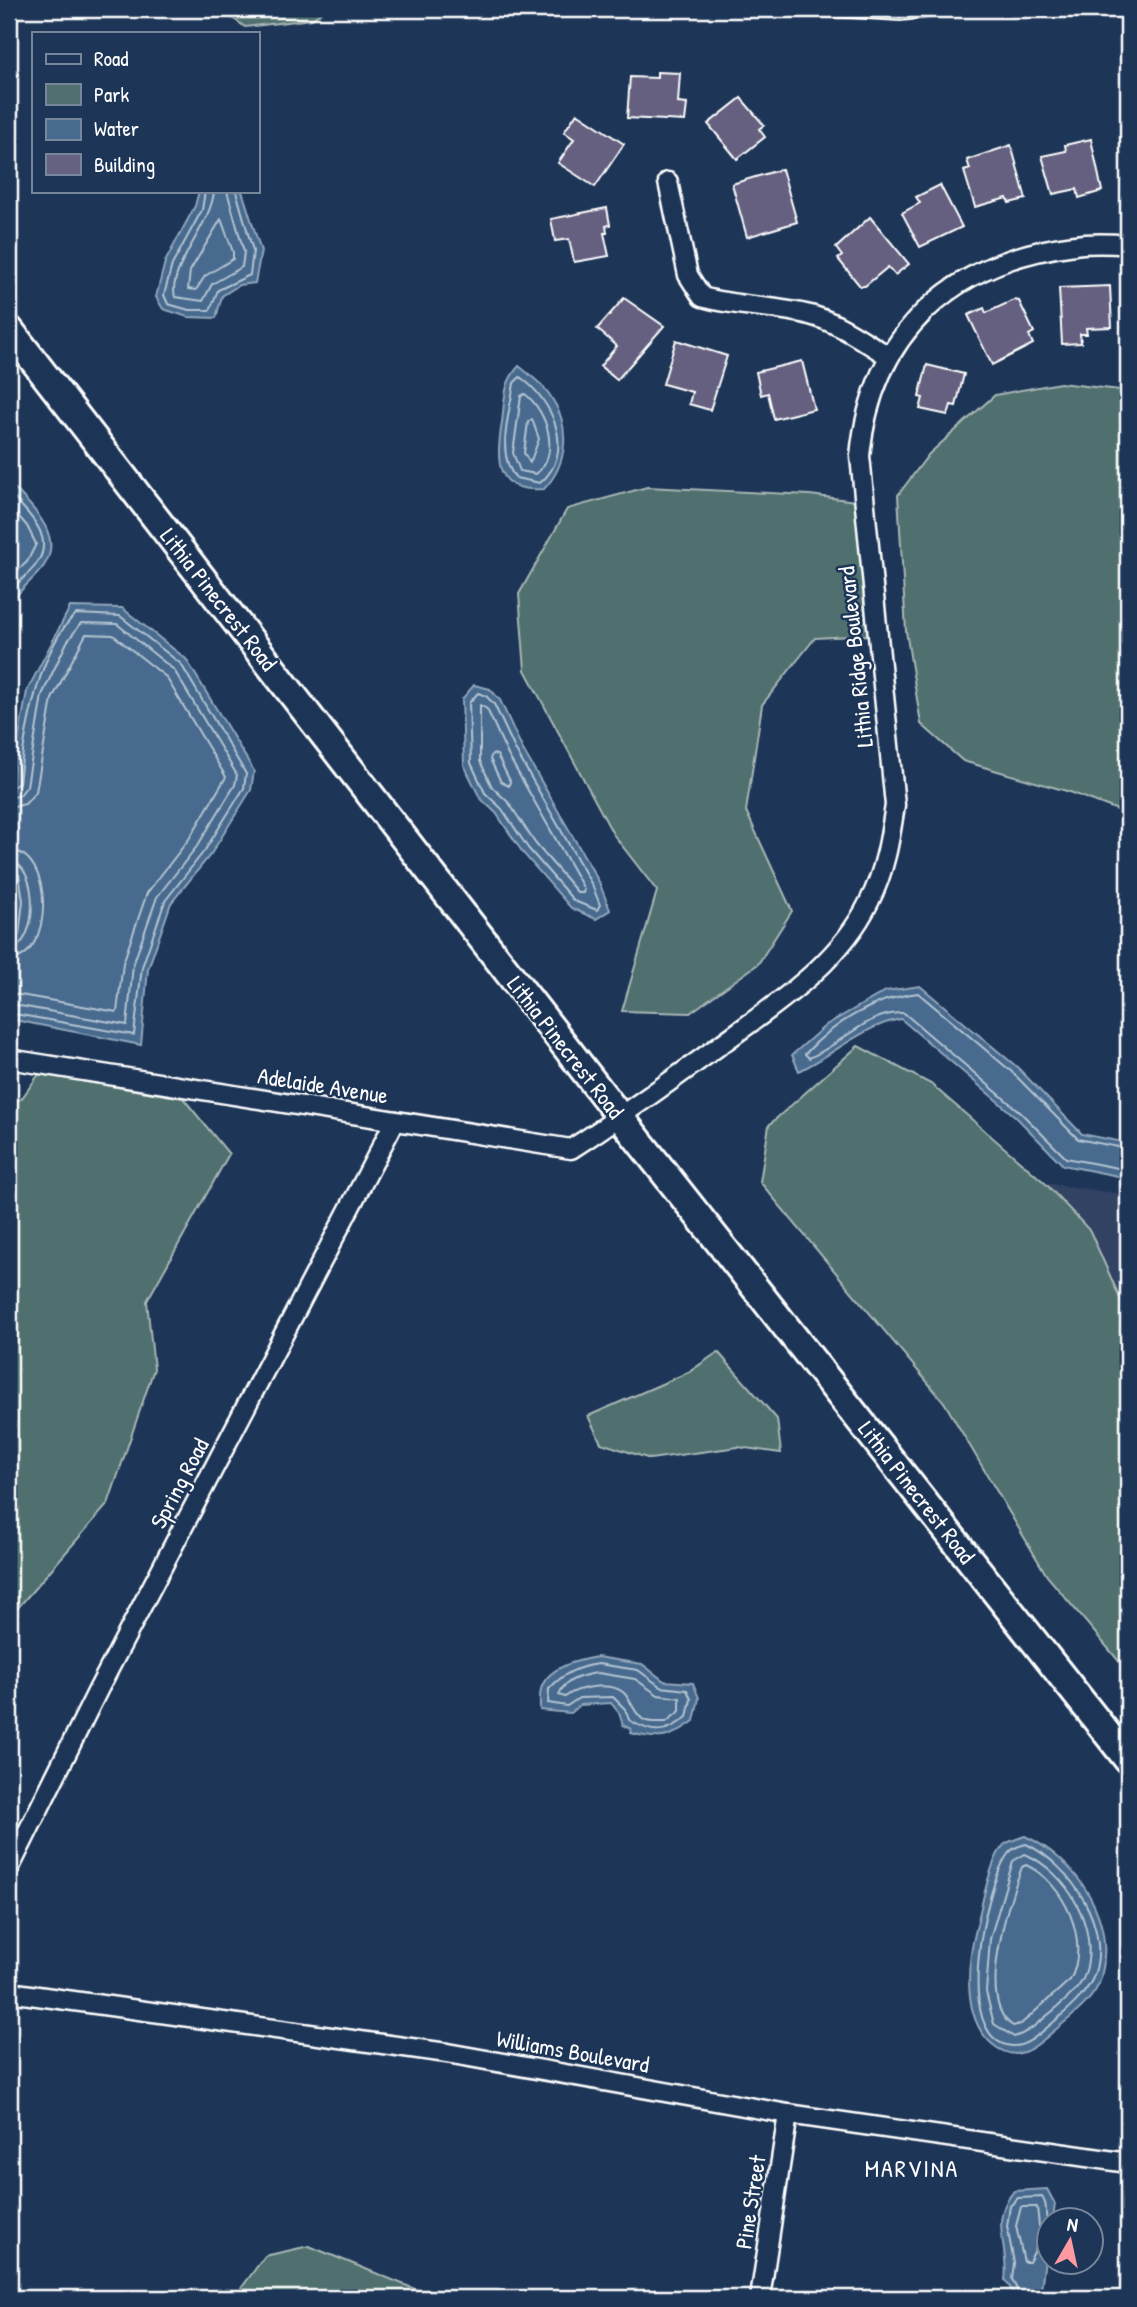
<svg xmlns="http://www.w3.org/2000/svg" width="1137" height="2307" font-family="'Patrick Hand',sans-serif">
<rect width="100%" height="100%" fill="#1d3557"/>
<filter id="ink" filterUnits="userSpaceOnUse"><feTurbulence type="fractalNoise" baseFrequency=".0143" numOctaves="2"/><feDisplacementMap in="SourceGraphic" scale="14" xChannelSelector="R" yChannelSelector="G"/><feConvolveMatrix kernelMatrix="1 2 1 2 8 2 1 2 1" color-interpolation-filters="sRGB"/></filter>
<g filter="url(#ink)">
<polygon fill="#334263" points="1045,1183 1128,1195 1128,1316 1090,1231"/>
<g fill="#506f6e" stroke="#a8b7b6" stroke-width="2">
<polygon points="220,9 326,9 312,19 245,27"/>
<polygon points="1060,383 1128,391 1128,814 1070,792 963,761 921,724 906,631 898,495 929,454 995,395"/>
<polygon points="647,487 810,495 855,501 869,635 815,638 762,705 746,811 792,911 758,964 690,1013 622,1011 657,891 613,834 525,670 519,594 567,509"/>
<polygon points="858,1046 931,1084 1045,1183 1090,1231 1128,1316 1128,1672 1047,1576 944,1402 760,1182 769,1125"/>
<polygon points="39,1074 183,1098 229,1154 147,1301 154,1369 108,1504 9,1618 9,1106 22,1098"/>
<polygon points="718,1352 777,1419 781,1453 738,1447 650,1459 601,1443 588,1416 689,1372"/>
<polygon points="309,2246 437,2298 234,2298 265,2256"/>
</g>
<g fill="#476b8e" stroke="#91a6bb" stroke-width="2">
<polygon points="199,191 242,191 261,251 255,283 239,285 222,296 216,318 188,317 163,309 156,297 165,262 195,206"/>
<path d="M519,366C530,375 544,385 551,397C571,426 568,464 544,489C494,493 496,461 502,422C505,399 503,383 519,366Z"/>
<path d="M9,482C31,507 71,539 38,573C28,584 18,592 9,605Z"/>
<polygon points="70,607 122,608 186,659 254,771 251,790 211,854 171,903 148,969 141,1045 9,1019 9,962 16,902 9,855 14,763 27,691"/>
<polygon points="474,685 490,689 500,700 522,748 599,882 610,910 596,919 571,908 523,853 496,813 480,798 464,765 462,699"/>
<path d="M920,986L1017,1067L1082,1134L1128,1143V1178L1063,1165L1016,1117L901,1019C864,1025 833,1055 799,1071L792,1055L826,1025L886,991Z"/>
<path d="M597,1657L642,1664L664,1681L693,1683L699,1698L694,1721C669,1739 661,1741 631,1733V1729L623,1725L619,1713L611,1703L580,1705L570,1713L540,1710C540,1703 539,1693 542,1686C550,1666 579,1660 597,1657Z"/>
<path d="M1025,1836C1077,1860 1116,1918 1101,1978C1096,1997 1075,2014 1060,2026C1047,2036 1033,2052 1016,2054C1007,2054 998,2049 992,2044C962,2018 967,1964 976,1929C981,1909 990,1858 1005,1844C1010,1841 1019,1838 1025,1836Z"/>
<path d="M1047,2189L1055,2204L1053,2219L1050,2220L1040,2298H1017L1005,2280C1010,2247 988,2221 1014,2191Z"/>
</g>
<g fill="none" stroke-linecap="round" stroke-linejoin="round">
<g stroke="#b5c4d2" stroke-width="2">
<polyline points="205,191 202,210 172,265 164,295 168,304 189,310 210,310 218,290 250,275 253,251 236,191"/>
<path d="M214,191C212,224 167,269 175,297L203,301L212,284L242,267L244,252L227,191"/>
<polygon points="221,219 233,252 233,259 205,276 196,290 188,289 190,271"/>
<path d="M520,377C552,399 577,452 540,483L516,478C495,454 510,413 514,383Z"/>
<path d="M525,394C547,411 561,453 536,474L520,471L513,453L521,396Z"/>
<polygon points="532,419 539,439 530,463 524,453 528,422"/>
<path d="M9,492C27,513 58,537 35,566C27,576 17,582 9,593"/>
<polyline points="9,505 27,526 36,544 27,562 9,578"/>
<polygon points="478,693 486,696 494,704 516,751 592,885 600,905 597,910 574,901 528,848 502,809 485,793 471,763 469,703"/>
<polygon points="480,705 487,709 508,755 584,889 583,893 578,893 535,843 509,803 492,787 480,761"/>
<polygon points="492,754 497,755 510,781 509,786 501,782 490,759"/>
<path d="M9,789L19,783C24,735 39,647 76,614L120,616L181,664L246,774L244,788L205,850L165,901L142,967L134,1035L9,1013"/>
<polyline points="9,798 20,795 27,786 42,695 67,642 81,623 117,624 174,670 237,775 235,785 198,845 157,897 133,965 127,1025 9,1004"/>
<polyline points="9,808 25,804 36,792 52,699 86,634 113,635 166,677 226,777 189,839 147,893 123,963 117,1012 9,993"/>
<path d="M9,850C55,852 54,958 9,960"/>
<path d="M9,861C40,863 39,948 9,949"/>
<polyline points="9,869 19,875 23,901 19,935 9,941"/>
<path d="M1128,1149L1078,1139L1012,1072L918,993C877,997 833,1023 805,1054L809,1058C841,1045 868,1011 904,1013L1020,1112L1066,1158L1128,1170"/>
<path d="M598,1664L638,1670L661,1687L687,1690L691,1699L687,1717C664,1735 653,1734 629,1720L625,1709L613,1697L579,1698L567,1706L548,1703L549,1689C564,1673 577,1667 598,1664Z"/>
<path d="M598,1673L635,1679L658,1695L680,1698V1711L666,1722C659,1722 650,1723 644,1720C634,1714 632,1701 624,1693C611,1681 577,1687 565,1697L559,1695C564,1679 583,1675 598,1673Z"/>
<path d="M1026,1844C1070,1864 1115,1930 1092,1980C1083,1998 1064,2013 1049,2026C1039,2034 1026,2047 1012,2046C951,2041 985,1885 1008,1854C1012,1848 1019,1846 1026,1844Z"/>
<path d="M1025,1854C1067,1872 1100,1928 1085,1974C1080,1990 1061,2004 1049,2014C1038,2023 1028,2033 1014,2037L994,2024L986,1992L990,1939L1013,1861Z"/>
<path d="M1026,1865C1064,1882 1091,1942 1070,1980L1021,2024L1013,2026C975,2003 1009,1900 1022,1867Z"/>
<polyline points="1050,2234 1039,2226 1037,2207 1021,2207 1016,2226 1024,2262 1029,2262 1037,2246 1050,2242"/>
<path d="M1021,2298L1012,2279L1014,2263L1007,2226L1010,2206L1018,2198L1042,2197C1050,2207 1042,2216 1050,2225"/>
</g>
</g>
<g fill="#656180" stroke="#fff" stroke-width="2">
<polygon points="657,72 680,73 678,103 687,104 685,121 627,118 630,77 657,78"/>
<polygon points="741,98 764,125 759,129 765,137 737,159 708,124"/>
<polygon points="577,113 624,144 595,187 558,163 574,139 564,132"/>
<polygon points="1091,139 1102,191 1079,198 1077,189 1053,194 1042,156 1066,151 1065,145"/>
<polygon points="1011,145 1026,199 1009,203 1007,198 975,207 964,171 970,169 967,160"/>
<polygon points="782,169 797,222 747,237 732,184"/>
<polygon points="940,185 962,227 920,247 902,213 920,203 916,197"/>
<polygon points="607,208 610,225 606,226 607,233 604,233 609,256 574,262 569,239 555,241 551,219"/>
<polygon points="870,217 909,264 895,275 888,267 865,286 860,286 838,259 842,256 836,248"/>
<polygon points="1110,286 1112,327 1086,328 1087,334 1080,334 1081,343 1062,344 1059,288"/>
<polygon points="624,298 664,326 617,380 600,366 617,346 597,329"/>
<polygon points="1014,300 1019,301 1034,332 1029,335 1033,344 992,365 968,315 984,308 986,313"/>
<polygon points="676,340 727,356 710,410 689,404 692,392 663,384"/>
<polygon points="802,361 814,409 774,419 768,393 761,395 756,372"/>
<polygon points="927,365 964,374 956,406 951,405 948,415 920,409 923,398 919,397"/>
</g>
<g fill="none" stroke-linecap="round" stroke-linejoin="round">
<defs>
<polyline id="lane" points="801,9 900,15 956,9"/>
<g id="street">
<path d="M668,182L688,275L702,297C737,307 775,306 810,315C838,322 863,341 887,355"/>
<path d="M9,1059L571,1149C621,1117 668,1083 716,1048C771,1007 838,966 869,902C885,871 890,839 895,805L860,456C872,332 953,260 1075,245C1092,242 1111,244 1128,244"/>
<polyline points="9,1869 99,1688 395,1121"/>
<polyline points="9,1992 447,2053 788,2114 1128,2163"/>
<polyline points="760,2298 788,2114"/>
</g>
<polyline id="secondary" points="9,329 621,1118 1128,1760"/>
</defs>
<use href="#lane" stroke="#fff" stroke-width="14"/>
<use href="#street" stroke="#fff" stroke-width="23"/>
<use href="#secondary" stroke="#fff" stroke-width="32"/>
<use href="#lane" stroke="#1d3557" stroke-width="9"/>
<use href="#street" stroke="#1d3557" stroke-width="18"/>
<use href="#secondary" stroke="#1d3557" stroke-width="26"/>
</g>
</g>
<g text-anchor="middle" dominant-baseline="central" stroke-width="5" stroke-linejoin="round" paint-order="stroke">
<g font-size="23" fill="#fff" stroke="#1d3557">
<text transform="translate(219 599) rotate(52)">Lithia Pinecrest Road</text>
<text transform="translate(855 657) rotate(-96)">Lithia Ridge Boulevard</text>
<text transform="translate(566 1047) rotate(52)">Lithia Pinecrest Road</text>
<text transform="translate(323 1085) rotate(9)">Adelaide Avenue</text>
<text transform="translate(179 1483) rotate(-62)">Spring Road</text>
<text transform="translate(917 1492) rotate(52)">Lithia Pinecrest Road</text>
<text transform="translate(573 2051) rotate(10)">Williams Boulevard</text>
<text transform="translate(750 2202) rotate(-81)">Pine Street</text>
</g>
<g font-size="24" letter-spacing="2" fill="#fff" stroke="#1d3557">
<text x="912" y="2168">MARVINA</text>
</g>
</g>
<rect width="1137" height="2307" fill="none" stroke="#1d3557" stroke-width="35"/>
<rect x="18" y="18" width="1102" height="2272" fill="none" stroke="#fff" stroke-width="2.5" filter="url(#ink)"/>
<rect x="32" y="32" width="228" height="161" fill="#1d3557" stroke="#77869a" stroke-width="2"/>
<rect x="46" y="54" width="35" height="10" fill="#1d3557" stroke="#77869a" stroke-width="2"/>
<text x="94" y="66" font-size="21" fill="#ffffff">Road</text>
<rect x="46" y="84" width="35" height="21" fill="#506f6e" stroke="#77869a" stroke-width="2"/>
<text x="94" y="102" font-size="21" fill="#ffffff">Park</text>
<rect x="46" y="119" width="35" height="21" fill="#476b8e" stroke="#77869a" stroke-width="2"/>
<text x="94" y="136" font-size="21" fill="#ffffff">Water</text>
<rect x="46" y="154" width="35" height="21" fill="#656180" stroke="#77869a" stroke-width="2"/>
<text x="94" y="172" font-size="21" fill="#ffffff">Building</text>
<g transform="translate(1070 2241) rotate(9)"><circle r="33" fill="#1d3557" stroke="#77869a" stroke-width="2"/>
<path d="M0-5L12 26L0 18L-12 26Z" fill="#ff9aa2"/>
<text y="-10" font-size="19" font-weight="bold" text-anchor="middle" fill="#ffffff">N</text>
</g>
</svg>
